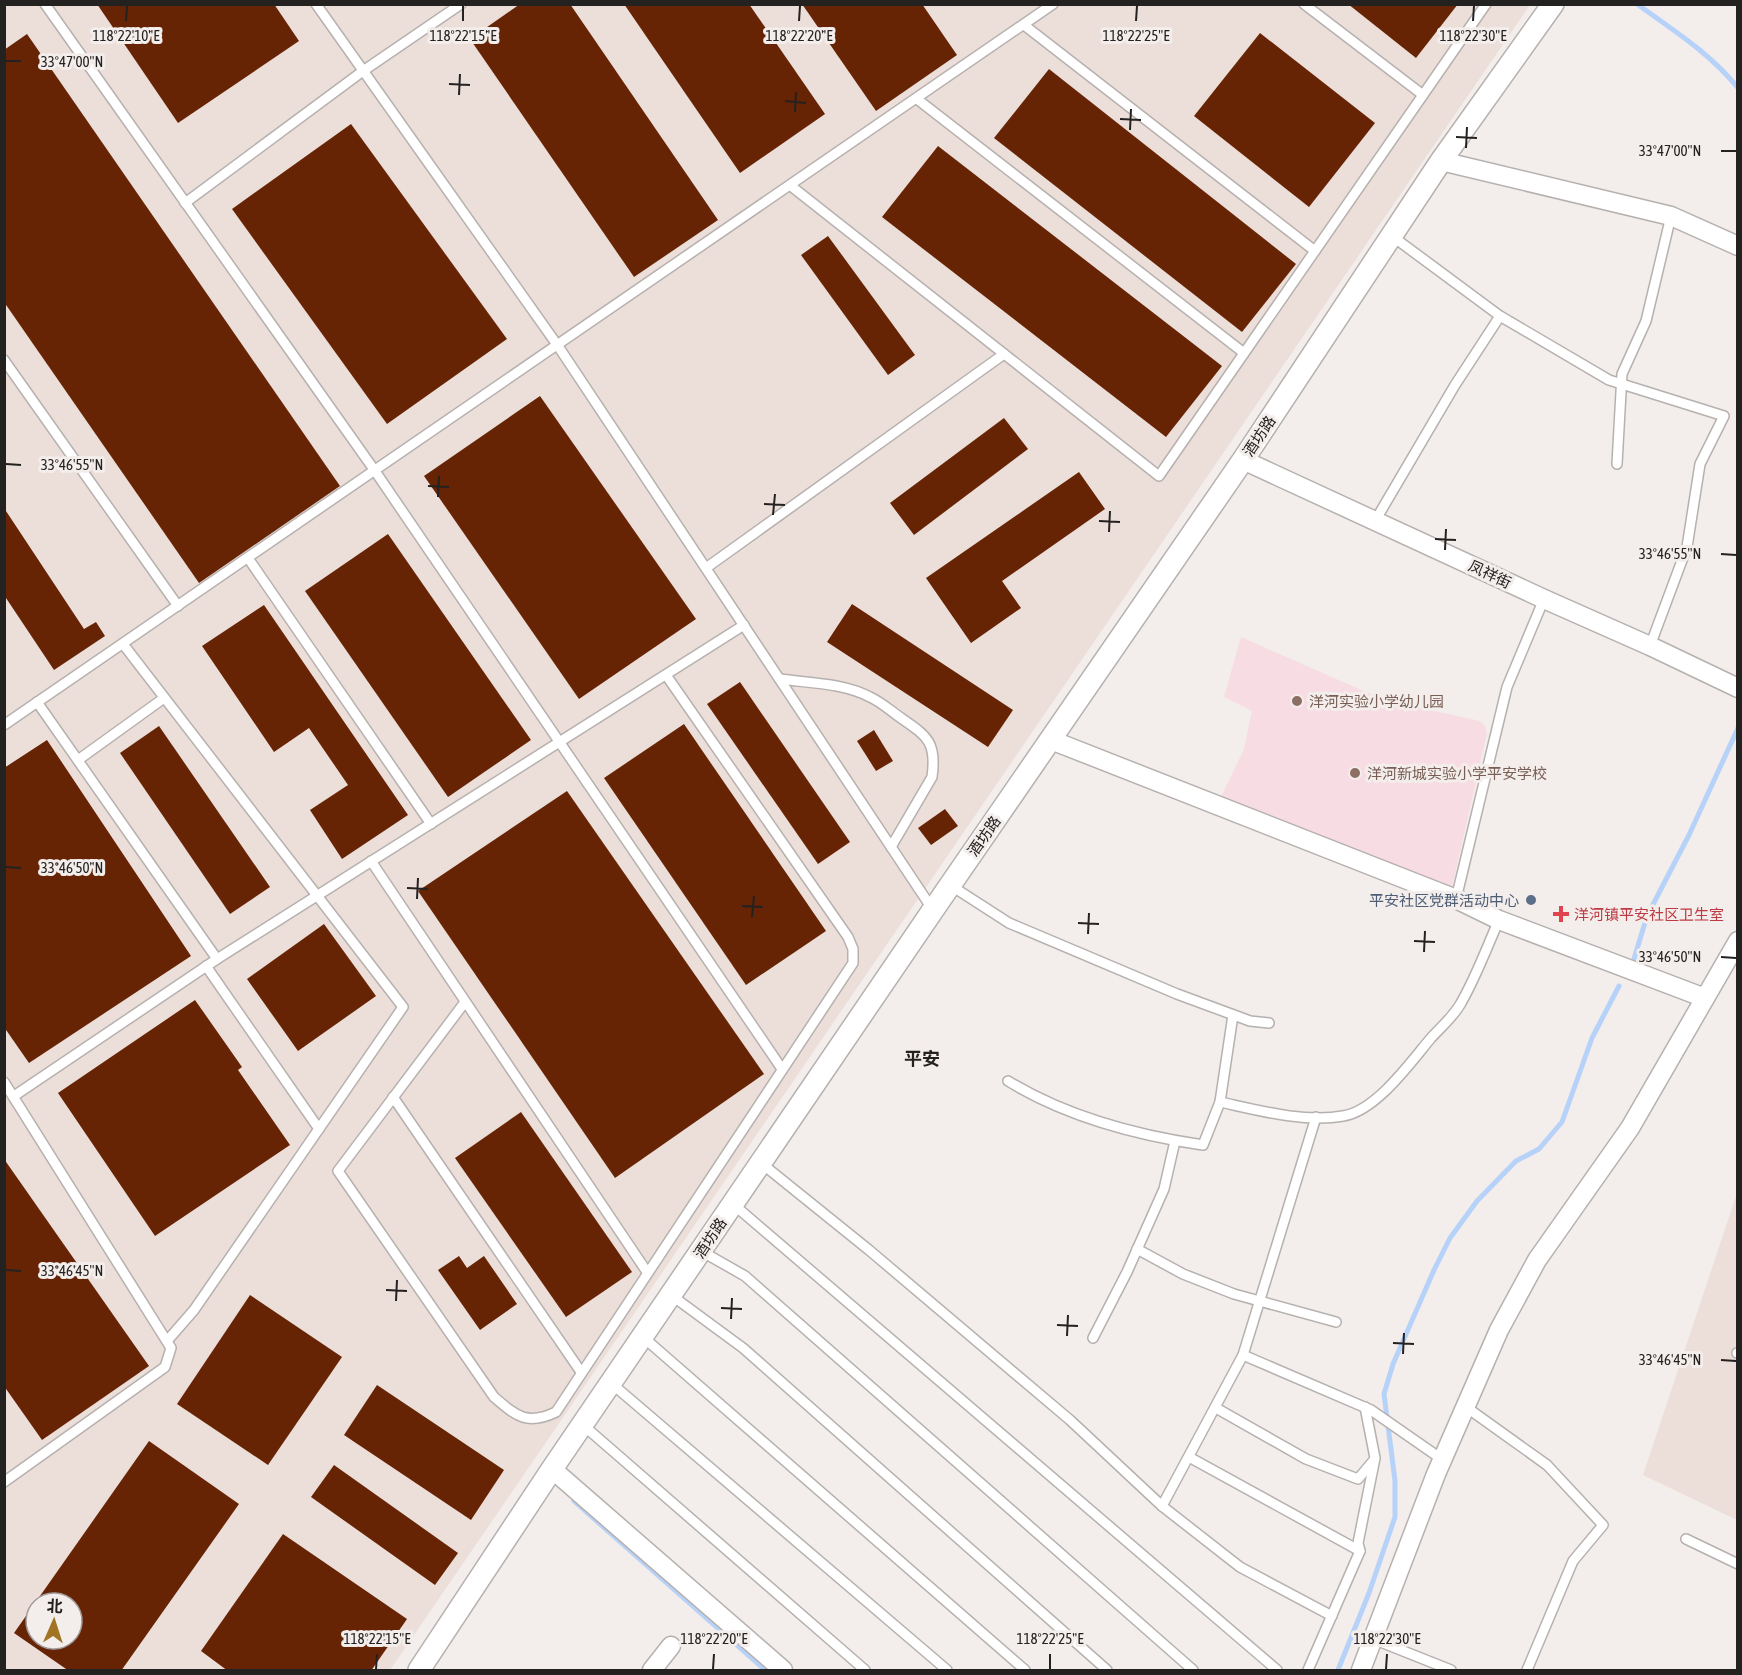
<svg xmlns="http://www.w3.org/2000/svg" width="1742" height="1675" font-family="'Asap Condensed','Noto Sans SC',sans-serif">
<rect width="100%" height="100%" fill="#f3edeb"/>
<g fill="#ecded9" fill-rule="evenodd">
<path d="M5,5H1530L390,1670H5ZM36,1603H72V1639H36Z"/>
<polygon points="1737,1193 1737,1520 1643,1475"/>
</g>
<polygon fill="#f7dde3" points="1241,637 1384,700 1480,721 1485,726 1487,733 1452,887 1221,797 1244,749 1252,711 1224,697"/>
<g fill="none" stroke-linecap="round" stroke-linejoin="round">
<g stroke="#b7d2f9" stroke-width="5">
<path d="M1637,4C1673,30 1710,53 1738,88"/>
<polyline points="1634,959 1647,916 1689,835 1738,728"/>
<polyline points="574,1501 765,1670"/>
<polyline points="1338,1670 1369,1593 1395,1517 1395,1481 1384,1394 1393,1364 1434,1270 1450,1238 1477,1201 1516,1161 1539,1149 1562,1122 1592,1038 1619,986"/>
</g>
</g>
<g fill="#672404" fill-rule="evenodd">
<polygon points="97,4 274,4 299,41 178,123"/>
<polygon points="520,4 570,4 718,220 634,277 470,39"/>
<polygon points="624,4 749,4 825,114 740,173"/>
<polygon points="802,4 922,4 957,55 876,111"/>
<polygon points="1348,4 1458,4 1416,58"/>
<polygon points="1260,33 1375,123 1309,207 1194,116"/>
<polygon points="27,34 340,486 199,583 4,302 4,50"/>
<polygon points="1049,69 1296,264 1242,332 994,138"/>
<polygon points="351,124 507,339 387,424 232,209"/>
<polygon points="938,146 1222,366 1166,437 882,217"/>
<polygon points="828,236 915,355 888,375 801,255"/>
<polygon points="540,396 696,619 579,699 424,476"/>
<polygon points="1004,418 1028,449 914,535 890,503"/>
<polygon points="1079,472 1105,509 1002,581 1021,608 971,643 926,578"/>
<polygon points="4,508 84,629 96,622 105,636 54,670 4,595"/>
<polygon points="388,534 531,740 448,797 305,591"/>
<polygon points="852,604 1013,710 988,747 827,642"/>
<polygon points="264,605 408,815 342,859 310,810 348,785 309,728 274,752 202,646"/>
<polygon points="740,682 850,842 818,864 707,704"/>
<polygon points="684,724 826,931 746,985 604,778"/>
<polygon points="159,726 270,887 230,914 120,753"/>
<polygon points="874,730 893,761 876,771 857,741"/>
<polygon points="47,740 191,956 29,1063 4,1027 4,768"/>
<polygon points="567,791 764,1074 615,1178 418,891"/>
<polygon points="945,809 958,826 931,845 918,828"/>
<polygon points="324,924 376,996 298,1051 247,979"/>
<polygon points="195,1000 242,1067 238,1070 290,1145 155,1236 58,1093"/>
<polygon points="521,1112 632,1272 566,1317 455,1158"/>
<polygon points="4,1159 149,1366 42,1440 4,1386"/>
<polygon points="459,1256 467,1268 484,1256 517,1304 480,1330 438,1270"/>
<polygon points="250,1295 342,1357 268,1465 177,1404"/>
<polygon points="377,1385 504,1470 471,1520 344,1435"/>
<path d="M149,1441L239,1504L121,1671H69L14,1633ZM36,1603H72V1639H36Z"/>
<polygon points="334,1465 458,1553 435,1585 311,1497"/>
<polygon points="283,1534 407,1619 371,1671 228,1671 201,1651"/>
</g>
<g fill="none" stroke-linecap="round" stroke-linejoin="round">
<defs>
<g id="service">
<polyline points="45,4 375,471 782,1069"/>
<polyline points="316,4 558,346 933,910"/>
<polyline points="1304,4 1423,95"/>
<polyline points="1024,25 1315,251"/>
<polyline points="917,99 1244,353"/>
<polyline points="791,186 1159,476 1486,4"/>
<polyline points="185,203 363,71 461,4"/>
<polyline points="1392,236 1500,316 1609,380 1724,416 1700,464 1687,547 1650,646"/>
<polyline points="4,360 178,606"/>
<polyline points="1617,464 1622,374 1646,321 1671,216"/>
<polyline points="1375,521 1455,385 1500,316"/>
<polyline points="248,558 431,824"/>
<polyline points="706,568 1004,354"/>
<polyline points="123,644 403,1007 194,1310 167,1341"/>
<path d="M780,679C809,683 844,683 870,697C881,702 891,711 901,718C927,736 937,742 932,777L891,847"/>
<polyline points="37,702 217,959"/>
<polyline points="4,725 1053,4"/>
<polyline points="78,760 164,698"/>
<polyline points="371,861 647,1272"/>
<polyline points="950,885 1009,923 1177,994 1250,1021 1269,1023"/>
<polyline points="1456,899 1507,687 1544,599"/>
<polyline points="206,966 319,1129"/>
<path d="M465,1002L338,1171L494,1397C516,1416 527,1426 556,1412L853,963V949L848,937L666,675"/>
<path d="M1008,1081C1067,1117 1135,1135 1203,1145L1220,1102L1233,1015"/>
<polyline points="4,1082 171,1348 165,1367 4,1482"/>
<polyline points="14,1096 217,959 744,625"/>
<polyline points="393,1097 581,1372"/>
<path d="M1220,1102C1257,1110 1304,1123 1343,1116C1376,1111 1410,1063 1431,1038C1441,1027 1454,1016 1461,1003C1476,977 1487,947 1499,920"/>
<polyline points="761,1163 869,1250 1070,1420 1162,1506 1240,1567 1332,1616"/>
<polyline points="733,1204 1277,1670"/>
<polyline points="1137,1249 1183,1274 1234,1294 1336,1322"/>
<polyline points="701,1251 745,1276 1193,1670"/>
<polyline points="671,1295 743,1348 1107,1670"/>
<polyline points="643,1337 1025,1670"/>
<polyline points="1093,1338 1127,1272 1164,1189 1175,1141"/>
<polyline points="1737,1353 1738,1353"/>
<polyline points="1243,1355 1371,1410 1443,1460"/>
<polyline points="611,1383 947,1670"/>
<polyline points="1466,1407 1547,1465 1603,1525 1573,1561 1527,1670"/>
<polyline points="1216,1408 1306,1459 1358,1479 1374,1460"/>
<polyline points="583,1425 865,1670"/>
<polyline points="1189,1457 1360,1551"/>
<polyline points="1162,1506 1243,1355 1316,1117"/>
<polyline points="1686,1539 1738,1564"/>
<polyline points="1373,1639 1451,1670"/>
<polyline points="1308,1670 1360,1551 1358,1543 1375,1458 1365,1407"/>
</g>
<g id="minor">
<polyline points="1441,161 1671,216 1738,246"/>
<polyline points="1243,460 1544,599 1650,646 1738,688"/>
<polyline points="1051,740 1456,899 1499,920 1705,998"/>
<polyline points="552,1469 783,1670"/>
<polyline points="652,1670 671,1646"/>
<polyline points="1361,1670 1436,1474 1499,1330 1537,1260 1630,1128 1738,941"/>
</g>
<polyline id="tertiary" points="419,1670 552,1469 933,910 1243,460 1441,161 1553,4"/>
</defs>
<use href="#service" stroke="#b6b1af" stroke-width="12"/>
<use href="#minor" stroke="#b6b1af" stroke-width="21"/>
<use href="#tertiary" stroke="#b6b1af" stroke-width="24"/>
<use href="#service" stroke="#fff" stroke-width="9"/>
<use href="#minor" stroke="#fff" stroke-width="18"/>
<use href="#tertiary" stroke="#fff" stroke-width="21"/>
</g>
<path fill="none" stroke="#242121" stroke-width="2" d="M126,21L127,6M463,21V6M799,21L800,6M1136,21L1137,6M1473,21L1474,6M6,61H21M449,84L470,85M459,95L460,74M785,101L806,103M795,112L796,92M1120,119L1141,120M1130,130L1131,109M1456,137L1477,138M1466,148L1467,127M1721,151H1736M6,464L21,465M428,486L449,487M438,497L439,476M764,504L785,505M773,515L775,494M1099,521L1120,522M1109,532L1110,511M1435,539L1456,540M1445,550L1446,529M1721,554L1736,555M6,867L21,868M407,888L428,889M417,899L418,878M742,906L763,907M752,917L754,896M1078,923L1099,924M1088,934L1089,913M1414,941L1435,942M1424,952L1425,931M1721,957L1736,958M6,1270L21,1271M386,1290L407,1291M396,1301L397,1280M721,1308L742,1309M731,1319L732,1298M1057,1325L1078,1326M1067,1336L1068,1315M1393,1343L1414,1344M1403,1354L1404,1333M1721,1360L1736,1361M376,1669L377,1654M713,1669L714,1654M1050,1669V1654M1386,1669L1387,1654"/>
<g fill="#8d6e63" stroke="#f3edeb" stroke-width="2">
<circle cx="1297" cy="701" r="6"/>
<circle cx="1355" cy="773" r="6"/>
</g>
<circle fill="#5c6f8a" stroke="#f3edeb" stroke-width="2" cx="1531" cy="900" r="6"/>
<path fill="#e0444e" stroke="#f3edeb" stroke-width="2" d="M1558 905h6v6h6v6h-6v6h-6v-6h-6v-6h6z"/>
<g text-anchor="middle" dominant-baseline="central" stroke-width="6" stroke-linejoin="round" paint-order="stroke">
<g font-size="15" fill="#242121" stroke="#f3edeb">
<text transform="translate(1259 436) rotate(-56)">酒坊路</text>
<text transform="translate(1490 574) rotate(25)">凤祥街</text>
<text transform="translate(984 836) rotate(-55)">酒坊路</text>
<text transform="translate(710 1238) rotate(-56)">酒坊路</text>
</g>
<g font-size="15" fill="#785e54" stroke="#f3edeb" text-anchor="start">
<text x="1309" y="701">洋河实验小学幼儿园</text>
<text x="1367" y="773">洋河新城实验小学平安学校</text>
</g>
<g font-size="15" fill="#4e5e75" stroke="#f3edeb" text-anchor="end">
<text x="1519" y="900">平安社区党群活动中心</text>
</g>
<g font-size="15" fill="#be3a42" stroke="#f3edeb" text-anchor="start">
<text x="1574" y="914">洋河镇平安社区卫生室</text>
</g>
<g font-size="18" font-weight="bold" fill="#242121" stroke="#f3edeb">
<text x="922" y="1058">平安</text>
</g>
</g>
<g font-size="15" text-anchor="middle" fill="#242121" stroke="#f3edeb" stroke-width="6" stroke-linejoin="round" paint-order="stroke">
<text x="126" y="41">118°22'10"E</text>
<text x="463" y="41">118°22'15"E</text>
<text x="799" y="41">118°22'20"E</text>
<text x="1136" y="41">118°22'25"E</text>
<text x="1473" y="41">118°22'30"E</text>
<text x="72" y="67">33°47'00"N</text>
<text x="1670" y="156">33°47'00"N</text>
<text x="72" y="470">33°46'55"N</text>
<text x="1670" y="559">33°46'55"N</text>
<text x="72" y="873">33°46'50"N</text>
<text x="1670" y="962">33°46'50"N</text>
<text x="72" y="1276">33°46'45"N</text>
<text x="1670" y="1365">33°46'45"N</text>
<text x="377" y="1644">118°22'15"E</text>
<text x="714" y="1644">118°22'20"E</text>
<text x="1050" y="1644">118°22'25"E</text>
<text x="1387" y="1644">118°22'30"E</text>
</g>
<rect width="1742" height="1675" fill="none" stroke="#242121" stroke-width="12"/>
<g transform="translate(54 1621) rotate(3)"><circle r="28" fill="#f3edeb" stroke="#a09b9a" stroke-width="1.5"/>
<path d="M0-4.5L10 22L0 15L-10 22Z" fill="#a07424"/>
<text y="-9" font-size="16" font-weight="bold" text-anchor="middle" fill="#242121">北</text>
</g>
</svg>
